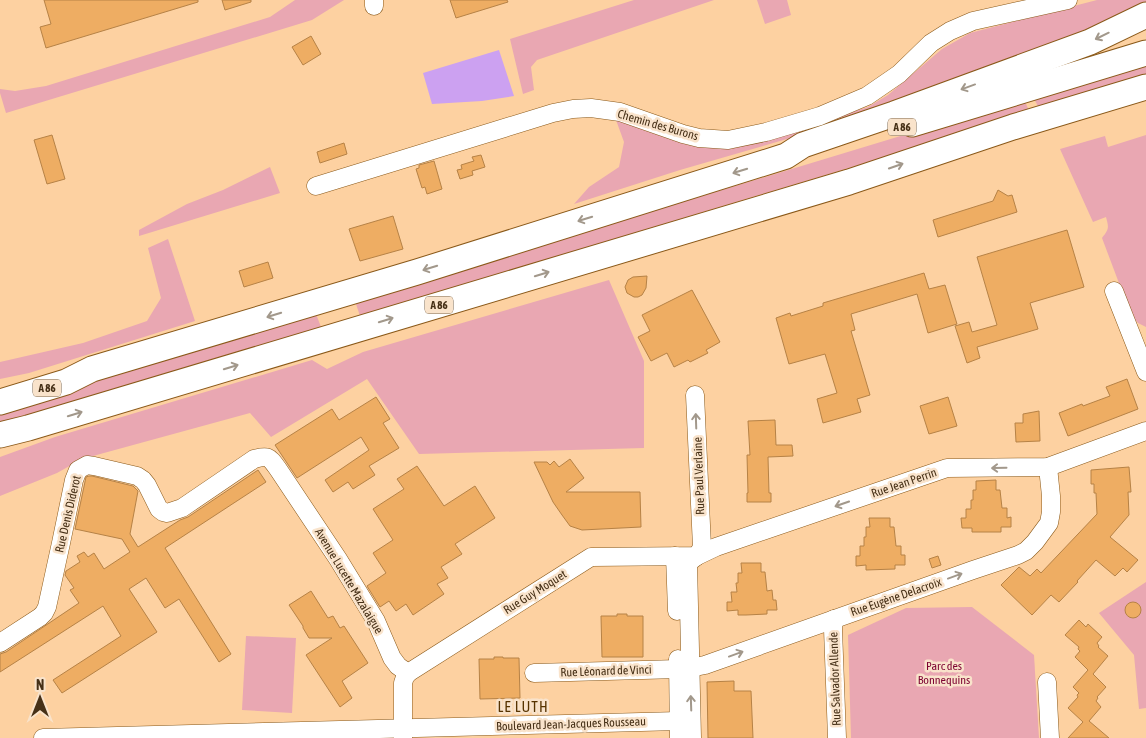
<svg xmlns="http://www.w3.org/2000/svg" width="1146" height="738" font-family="'Asap Condensed',sans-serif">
<rect width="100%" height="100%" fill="#fdd1a1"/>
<g fill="#e9a7b2">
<polygon points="295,0 344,0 312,20 6,113 0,93 0,89 15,91 46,86 270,17"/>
<polygon points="634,0 714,0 537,60 531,67 534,90 523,94 510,39"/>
<polygon points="757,0 787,0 791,15 765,24"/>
<polygon points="1097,0 1146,0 1146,2 1054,45 873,114 680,170 574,204 589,187 619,167 624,142 616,120 661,136 708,145 750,144 868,107 888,95 942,49 970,33"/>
<polygon points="1146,62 1146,78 1040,110 1032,95"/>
<polygon points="1023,97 1030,113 360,316 355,301 917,131"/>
<path d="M1146,135V327L1138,323L1131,315L1102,238C1109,229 1109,228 1106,217L1093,222L1060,149L1105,136L1108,147Z"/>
<polygon points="270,167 280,193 139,236 139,230 187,204 223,190"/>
<polygon points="168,239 195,321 29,373 0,379 0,362 83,343 147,321 161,298 148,248"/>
<polygon points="609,280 644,361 644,448 419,454 367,379 271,437 250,413 82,459 57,473 0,496 0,457 55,437 312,360 327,369 363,352"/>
<polygon points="316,314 321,327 0,426 0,410"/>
<polygon points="1146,582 1146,708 1139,709 1134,655 1099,613"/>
<polygon points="972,607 1034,655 1039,738 851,738 848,635 906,608"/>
<polygon points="246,636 296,638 292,713 242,710"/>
</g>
<polygon fill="#cca1f1" points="499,50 514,96 482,101 432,104 423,73"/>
<g fill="#eead63" stroke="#b68246">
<polygon points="44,0 198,0 198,2 46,48 40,27 51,24"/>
<polygon points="222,0 251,0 251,2 225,10"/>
<polygon points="450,0 507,0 508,2 456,18"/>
<polygon points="311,36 321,54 303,65 292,47"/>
<polygon points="52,135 65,179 47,184 34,140"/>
<polygon points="344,143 347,154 320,163 317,152"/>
<polygon points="481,155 485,167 472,171 473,175 460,179 457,170 462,169 461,165 474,161 472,157"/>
<polygon points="434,161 442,189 427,194 425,187 422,188 416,169 419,168 419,165"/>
<polygon points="998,190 1008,196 1012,195 1017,212 938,237 933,220 993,201"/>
<polygon points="393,216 403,249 360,261 349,229"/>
<polygon points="1067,230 1084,287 1030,303 1038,329 977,347 980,358 967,363 955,326 969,322 972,332 997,325 977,257"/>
<polygon points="268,262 273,278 244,287 239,271"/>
<polygon points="924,273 929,289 945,285 957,324 928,333 917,294 851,314 855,330 851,331 870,395 857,399 861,412 823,423 817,399 837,393 825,354 789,364 776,318 790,313 791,316 823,306 823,303"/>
<polygon points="647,276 646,288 642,295 638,297 634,297 627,293 625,287 628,280 633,277"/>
<polygon points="692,290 720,342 706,350 708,353 690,362 688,360 674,367 667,353 651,361 638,337 650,331 642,315"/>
<polygon points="1127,379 1138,409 1068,436 1059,413 1082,404 1083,406 1110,396 1106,387"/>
<polygon points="376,397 390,419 383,423 399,448 369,466 375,475 353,489 348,482 333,492 325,480 369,450 361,437 297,478 275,445 332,409 339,420"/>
<polygon points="948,397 957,426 929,434 920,406"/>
<polygon points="1039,411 1040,441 1016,442 1015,423 1023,423 1023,414"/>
<polygon points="775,420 776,445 792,445 793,456 768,457 769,493 771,493 771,502 747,502 747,493 748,493 747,455 750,455 748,421"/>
<polygon points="570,459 584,478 566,492 640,492 641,527 582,530 570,526 562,515 553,502 534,462 547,462 550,465 554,461 559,467"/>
<polygon points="417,466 444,506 475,486 495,518 455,544 462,554 441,567 448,578 437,584 444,594 413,615 406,604 396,611 389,601 380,607 367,586 386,573 373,553 393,540 373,509 404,489 397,479"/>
<polygon points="1129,467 1131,492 1128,492 1129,515 1110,537 1138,560 1127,572 1123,568 1115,576 1096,560 1077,581 1078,582 1059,602 1051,595 1032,615 1001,585 1019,567 1030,576 1037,569 1041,573 1097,514 1096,493 1094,493 1094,484 1091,484 1091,470"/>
<polygon points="258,470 266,482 165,548 231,654 219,662 179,599 165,608 146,578 129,589 157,632 62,693 53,680 121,636 103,606 0,672 0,654 6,652 79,603 70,590 74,588 65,575 66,571 80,562 77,556 84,552 88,557 94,553 104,569 130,552 122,539 75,529 86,477 89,476 92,476 133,486 138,491 130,534 138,547 180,520 188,517"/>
<polygon points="996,480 996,490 1000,490 1002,508 1007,508 1007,518 1011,517 1011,527 1001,527 1001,532 972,532 972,528 962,528 961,518 966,518 966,509 971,509 971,500 973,500 973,490 976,490 976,481"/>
<polygon points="869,518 890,518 890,527 894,527 896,546 901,546 901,555 905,555 905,565 895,565 895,569 866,570 866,565 856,566 856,556 860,556 860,546 864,546 864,537 866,537 866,527 870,527"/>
<polygon points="938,556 941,565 932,568 929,559"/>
<polygon points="741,563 761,563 761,572 765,572 767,591 772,590 773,600 776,600 777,610 767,610 767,614 746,615 738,615 738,610 727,611 727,602 732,602 731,592 737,592 736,583 738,583 738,573 742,573"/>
<polygon points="311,591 328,618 333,616 340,628 344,626 368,663 342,681 352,698 340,707 306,655 332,638 309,638 303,628 303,626 289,605"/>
<circle cx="1133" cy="610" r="8"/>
<polygon points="617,614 627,614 627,616 643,616 643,657 602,657 601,616 617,616"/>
<polygon points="1079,620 1086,627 1088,624 1102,637 1097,643 1099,646 1098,647 1108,656 1093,674 1106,687 1097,697 1098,698 1096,701 1101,707 1089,721 1109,738 1068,738 1083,722 1068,708 1078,697 1077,695 1079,693 1073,687 1088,670 1075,657 1080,651 1078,649 1079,647 1065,635"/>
<polygon points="494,657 503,657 503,658 519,658 520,698 480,699 479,659 494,659"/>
<polygon points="734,681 734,691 751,691 753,738 708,738 707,682"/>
</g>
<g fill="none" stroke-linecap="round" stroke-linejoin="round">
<defs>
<g id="minor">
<polyline points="374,6 374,0"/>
<polyline points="316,186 553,113 573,109 591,108 620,112 683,134 699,138 728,140 766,132 820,116 867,96 899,74 931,43 950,31 973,21 1068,0"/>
<polyline points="1114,291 1146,372"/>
<polyline points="675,556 677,611"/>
<polyline points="834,619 833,629 837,738"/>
<path d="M0,643L40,617L44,613L47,607L61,543L74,480L78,470L87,465L94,466L137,476L143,480L147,485L159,509L163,512L167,513L182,508L254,459C269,455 269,457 278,469L338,559L376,621L392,658L398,666L408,673L405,677L403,683V738"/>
<polyline points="678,659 679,738"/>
<polyline points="408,673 591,557 697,556 716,547 947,468 1048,467 1146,431"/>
<polyline points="534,673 679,669 690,668 705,665 973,570 1018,555 1026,551 1035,542 1049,523 1051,512 1051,496 1048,467"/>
<polyline points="1047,682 1050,738"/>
<polyline points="43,738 679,721"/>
<polyline points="692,738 688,563 697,556 702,547 695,395"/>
</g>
<g id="highway">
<polyline points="912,124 1146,53"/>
<polyline points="0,402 66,382 92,369 417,272 786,156 803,145 894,114 1090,42 1146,15"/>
<polyline points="0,435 28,428 849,182 1013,127 1146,87"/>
</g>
</defs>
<use href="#minor" stroke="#8a5919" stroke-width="19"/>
<use href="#highway" stroke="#8a5919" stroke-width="27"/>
<use href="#minor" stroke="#fff" stroke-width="18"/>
<use href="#highway" stroke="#fff" stroke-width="25"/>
</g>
<defs><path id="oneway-shaft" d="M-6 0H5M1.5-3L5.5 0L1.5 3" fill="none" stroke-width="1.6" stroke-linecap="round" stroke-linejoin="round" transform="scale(1.25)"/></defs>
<g stroke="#a2988b">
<use href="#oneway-shaft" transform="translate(1102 36) rotate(154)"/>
<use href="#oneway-shaft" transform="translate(968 87) rotate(160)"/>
<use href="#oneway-shaft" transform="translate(896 166) rotate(-19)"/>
<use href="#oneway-shaft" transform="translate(740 171) rotate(163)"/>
<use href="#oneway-shaft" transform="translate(585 219) rotate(163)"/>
<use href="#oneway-shaft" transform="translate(430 268) rotate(163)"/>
<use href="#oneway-shaft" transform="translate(542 274) rotate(-17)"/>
<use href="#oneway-shaft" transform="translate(274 315) rotate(163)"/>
<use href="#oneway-shaft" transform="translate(386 320) rotate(-17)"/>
<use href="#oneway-shaft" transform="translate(231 367) rotate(-17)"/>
<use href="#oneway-shaft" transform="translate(75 414) rotate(-17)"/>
<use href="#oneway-shaft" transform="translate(696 421) rotate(-92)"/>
<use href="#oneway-shaft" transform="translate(999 468) rotate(179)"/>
<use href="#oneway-shaft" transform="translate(842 504) rotate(161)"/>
<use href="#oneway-shaft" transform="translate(955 576) rotate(-20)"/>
<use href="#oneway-shaft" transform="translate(736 654) rotate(-20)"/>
<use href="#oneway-shaft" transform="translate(691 703) rotate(-92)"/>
</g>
<g text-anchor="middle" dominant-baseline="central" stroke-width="5" stroke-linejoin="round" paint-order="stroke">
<g fill="#f9e3cb" stroke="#7c664d" stroke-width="1">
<rect x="888" y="118.5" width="28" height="17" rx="4"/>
<rect x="425" y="296.5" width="28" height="17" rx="4"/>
<rect x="33" y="379.5" width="28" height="17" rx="4"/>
</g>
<g font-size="11" font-weight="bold" fill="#463017">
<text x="902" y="127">A 86</text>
<text x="439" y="305">A 86</text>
<text x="47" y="388">A 86</text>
</g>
<g font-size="12" fill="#463017" stroke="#f9e3cb">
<text transform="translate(658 125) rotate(16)">Chemin des Burons</text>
<text transform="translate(699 476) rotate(-92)">Rue Paul Verlaine</text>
<text transform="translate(904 483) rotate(-19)">Rue Jean Perrin</text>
<text transform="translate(68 514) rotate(-77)">Rue Denis Diderot</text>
<text transform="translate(349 581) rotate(59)">Avenue Lucette Mazalaigue</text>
<text transform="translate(535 592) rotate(-32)">Rue Guy Moquet</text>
<text transform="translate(896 597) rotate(-19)">Rue Eugène Delacroix</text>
<text transform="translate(606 671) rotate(-2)">Rue Léonard de Vinci</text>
<text transform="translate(835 679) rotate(-92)">Rue Salvador Allende</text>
<text transform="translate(571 724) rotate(-2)">Boulevard Jean-Jacques Rousseau</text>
</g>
<g font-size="12" fill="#7c0231" stroke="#f9e3cb">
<text x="944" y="666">Parc des<tspan x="944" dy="14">Bonnequins</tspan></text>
</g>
<g font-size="15" letter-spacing="1" fill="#573300" stroke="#f9e3cb">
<text x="523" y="706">LE LUTH</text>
</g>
</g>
<g transform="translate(40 698)" stroke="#f9e3cb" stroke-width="4" paint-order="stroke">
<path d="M0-4L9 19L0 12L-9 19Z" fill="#463017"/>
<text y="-8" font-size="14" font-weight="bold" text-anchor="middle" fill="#463017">N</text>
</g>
</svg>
